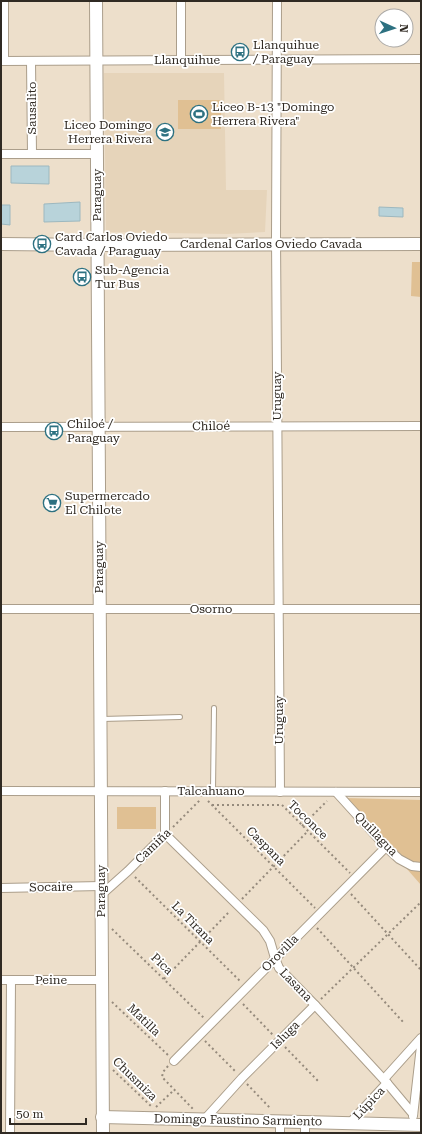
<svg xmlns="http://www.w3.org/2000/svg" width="422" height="1134" font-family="'Roboto Serif',serif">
<rect width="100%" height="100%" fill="#eddfcb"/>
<polygon fill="#e6d4ba" points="104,73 224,73 226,190 267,190 265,232 227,234 106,232"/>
<g fill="#e0c093">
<rect x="178" y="100" width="43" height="29"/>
<polygon points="412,262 421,262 421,297 411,296"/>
<polygon points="345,798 421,800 421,885"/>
<rect x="117" y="807" width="39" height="22"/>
</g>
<g fill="#b8d3da" stroke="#9db8bf">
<polygon points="11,166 49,166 49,184 11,183"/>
<polygon points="80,202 80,221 44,222 44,204"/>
<polygon points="1,205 10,205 10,225 1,224"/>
<polygon points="379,207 403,208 403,217 379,216"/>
</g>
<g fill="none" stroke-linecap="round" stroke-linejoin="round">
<defs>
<g id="lane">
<polyline points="102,719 180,717"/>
<polyline points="213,791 214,708"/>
</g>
<g id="street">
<polyline points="277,1 276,238 280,792"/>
<polyline points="181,60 181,1"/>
<polyline points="1,61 421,59"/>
<polyline points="4,61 4,1"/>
<polyline points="31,61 32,154"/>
<polyline points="1,154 97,154"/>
<polyline points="1,427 421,426"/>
<polyline points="1,609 421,609"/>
<polyline points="1,791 421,792"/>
<polyline points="165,791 165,834 263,930 270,941 275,958 279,968 315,1005 387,1083 413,1114"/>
<polyline points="336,792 386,847 399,859 412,866 421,867"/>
<polyline points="1,888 101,886"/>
<polyline points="101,895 128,871 165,834"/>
<polyline points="1,980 101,980"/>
<polyline points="174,1061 386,847"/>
<polyline points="384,1079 421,1038"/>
<polyline points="413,1116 421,1046"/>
<polyline points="204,1120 242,1078 315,1005"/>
<polyline points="350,1123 387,1083"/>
<polyline points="10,1133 11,980"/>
<polyline points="280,1133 280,1121"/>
<polyline points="305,1133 305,1122"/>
</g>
<g id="secondary">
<polyline points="96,1 103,1133"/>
<polyline points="1,244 98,245 421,244"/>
<polyline points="102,1117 421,1125"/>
</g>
</defs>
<use href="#lane" stroke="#ab9e8b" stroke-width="6"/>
<use href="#street" stroke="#ab9e8b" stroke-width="10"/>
<use href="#secondary" stroke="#ab9e8b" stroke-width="14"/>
<g stroke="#958a7c" stroke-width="2" stroke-dasharray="2 3" stroke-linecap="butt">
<polyline points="208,801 315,908"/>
<polyline points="212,805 282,805 350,873"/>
<polyline points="302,826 327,801"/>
<polyline points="173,827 200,800"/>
<polyline points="135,877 241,982"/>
<polyline points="351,894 421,970"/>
<polyline points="242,899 307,832"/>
<polyline points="317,928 404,1023"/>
<polyline points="112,929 205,1019"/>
<polyline points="164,979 230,911"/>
<polyline points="321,999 421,902"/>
<polyline points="112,1002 169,1056"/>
<polyline points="243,1004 273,1035"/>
<polyline points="205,1041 236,1072"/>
<polyline points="285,1047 319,1082"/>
<polyline points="168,1066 163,1072 162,1077 193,1109"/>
<polyline points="113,1070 152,1107"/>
<polyline points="247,1084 271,1109"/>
<polyline points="156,1107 174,1090"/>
</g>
<use href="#lane" stroke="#fff" stroke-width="4"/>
<use href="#street" stroke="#fff" stroke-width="8"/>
<use href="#secondary" stroke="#fff" stroke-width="12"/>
</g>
<defs>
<symbol id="bus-ring" viewBox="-11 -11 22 22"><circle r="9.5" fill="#fff" stroke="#2d7181" stroke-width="1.5"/><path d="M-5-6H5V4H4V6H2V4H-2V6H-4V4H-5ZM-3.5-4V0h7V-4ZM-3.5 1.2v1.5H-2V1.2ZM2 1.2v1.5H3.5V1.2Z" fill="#2d7181"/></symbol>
<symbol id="stadium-ring" viewBox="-11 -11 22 22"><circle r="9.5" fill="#fff" stroke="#2d7181" stroke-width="1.5"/><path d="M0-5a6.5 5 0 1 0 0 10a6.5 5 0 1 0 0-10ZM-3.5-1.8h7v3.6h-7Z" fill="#2d7181"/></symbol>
<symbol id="school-ring" viewBox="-11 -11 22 22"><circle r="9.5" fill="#fff" stroke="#2d7181" stroke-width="1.5"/><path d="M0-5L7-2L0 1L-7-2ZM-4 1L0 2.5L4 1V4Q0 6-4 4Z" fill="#2d7181"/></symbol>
<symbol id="supermarket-ring" viewBox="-11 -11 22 22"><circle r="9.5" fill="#fff" stroke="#2d7181" stroke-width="1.5"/><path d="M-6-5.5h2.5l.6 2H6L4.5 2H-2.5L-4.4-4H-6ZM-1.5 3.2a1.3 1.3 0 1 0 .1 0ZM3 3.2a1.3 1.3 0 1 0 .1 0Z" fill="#2d7181"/></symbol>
</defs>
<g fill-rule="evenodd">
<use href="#bus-ring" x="230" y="42" width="20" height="20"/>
<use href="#stadium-ring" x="189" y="104" width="20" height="20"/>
<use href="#school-ring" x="155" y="122" width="20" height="20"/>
<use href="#bus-ring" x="32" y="234" width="20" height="20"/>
<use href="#bus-ring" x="72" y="267" width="20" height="20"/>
<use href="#bus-ring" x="44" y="421" width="20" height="20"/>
<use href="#supermarket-ring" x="42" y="493" width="20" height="20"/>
</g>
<g text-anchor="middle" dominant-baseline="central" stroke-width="3.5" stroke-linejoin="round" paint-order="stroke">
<g font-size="12" fill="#302a23" stroke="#fff" text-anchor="start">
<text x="253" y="45">Llanquihue<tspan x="253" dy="14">/ Paraguay</tspan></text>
<text x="212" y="107">Liceo B-13 "Domingo<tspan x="212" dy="14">Herrera Rivera"</tspan></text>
<text x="152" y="125" text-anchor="end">Liceo Domingo<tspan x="152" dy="14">Herrera Rivera</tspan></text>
<text x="55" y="237">Card Carlos Oviedo<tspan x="55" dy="14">Cavada / Paraguay</tspan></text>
<text x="95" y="270">Sub-Agencia<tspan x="95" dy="14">Tur Bus</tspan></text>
<text x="67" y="424">Chiloé /<tspan x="67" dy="14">Paraguay</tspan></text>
<text x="65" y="496">Supermercado<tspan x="65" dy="14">El Chilote</tspan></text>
</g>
<g font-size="12" fill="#302a23" stroke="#fff">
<text x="187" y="60">Llanquihue</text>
<text transform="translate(32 108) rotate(-90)">Sausalito</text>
<text transform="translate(97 195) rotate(-90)">Paraguay</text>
<text x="271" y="244">Cardenal Carlos Oviedo Cavada</text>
<text transform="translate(277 396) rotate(-90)">Uruguay</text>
<text transform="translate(211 426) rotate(-1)">Chiloé</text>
<text transform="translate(99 567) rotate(-90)">Paraguay</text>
<text x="211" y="609">Osorno</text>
<text transform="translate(279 720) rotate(-90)">Uruguay</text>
<text x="211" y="791">Talcahuano</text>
<text transform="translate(308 820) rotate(44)">Toconce</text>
<text transform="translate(376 834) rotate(46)">Quillagua</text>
<text transform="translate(153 846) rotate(-44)">Camiña</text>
<text transform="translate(266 846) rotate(45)">Caspana</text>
<text transform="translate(51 887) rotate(-1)">Socaire</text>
<text transform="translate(101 891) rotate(-90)">Paraguay</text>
<text transform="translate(193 923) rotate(45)">La Tirana</text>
<text transform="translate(280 953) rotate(-45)">Orovilla</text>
<text transform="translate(162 964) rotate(44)">Pica</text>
<text x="51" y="980">Peine</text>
<text transform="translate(296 985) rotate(46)">Lasana</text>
<text transform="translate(144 1020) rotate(44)">Matilla</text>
<text transform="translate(285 1035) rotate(-45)">Isluga</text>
<text transform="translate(135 1079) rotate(44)">Chusmiza</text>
<text transform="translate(369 1103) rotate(-47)">Lúpica</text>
<text transform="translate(238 1120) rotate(1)">Domingo Faustino Sarmiento</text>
</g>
</g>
<rect width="422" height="1134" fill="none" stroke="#302a23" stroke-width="4"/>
<g transform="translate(394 28) rotate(93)"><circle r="19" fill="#ffffff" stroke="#acaaa7"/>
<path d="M0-3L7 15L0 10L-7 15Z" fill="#2d7181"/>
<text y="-6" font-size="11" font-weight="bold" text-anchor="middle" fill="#302a23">N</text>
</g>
<path d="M10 1118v6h76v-6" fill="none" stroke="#302a23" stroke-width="2"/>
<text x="16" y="1118" font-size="12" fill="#302a23" stroke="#ffffff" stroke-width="3" paint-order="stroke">50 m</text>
</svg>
